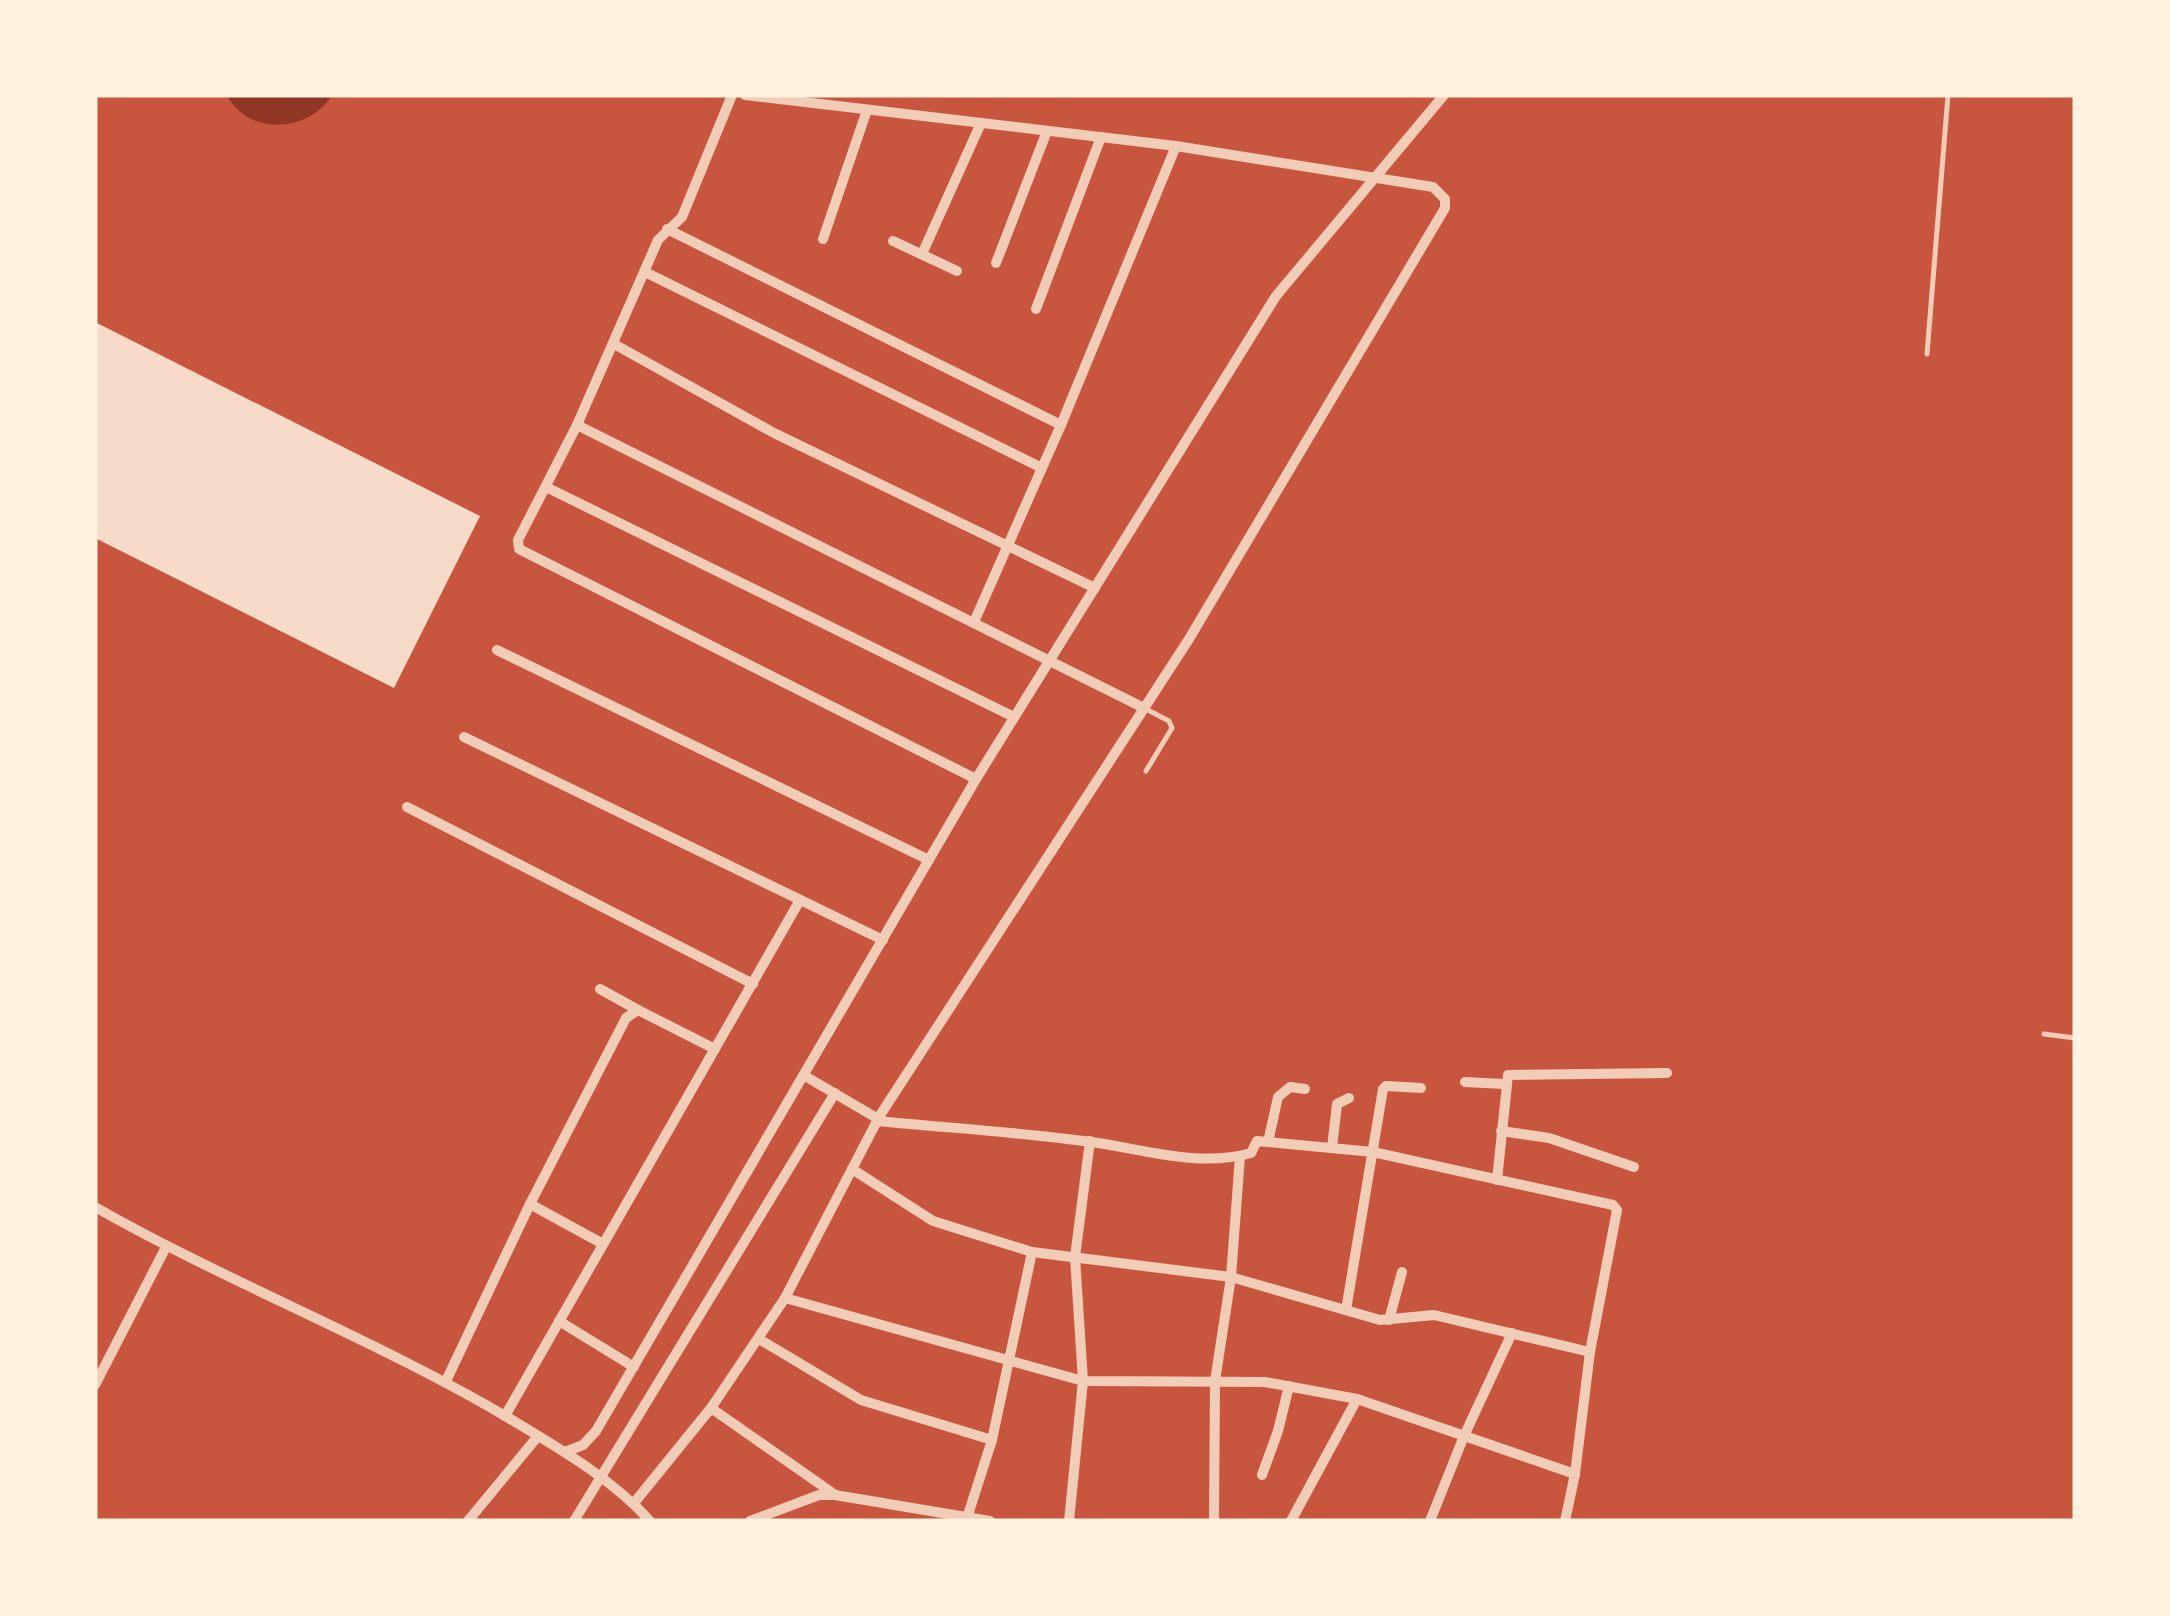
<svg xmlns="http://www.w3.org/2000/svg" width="2170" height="1616" font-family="Literata,serif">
<rect width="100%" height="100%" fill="#c8553d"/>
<path fill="#8f3625" d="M227,95H332C310,132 248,137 227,95Z"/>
<polygon fill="#f7dbc8" points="95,322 480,516 394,688 95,538"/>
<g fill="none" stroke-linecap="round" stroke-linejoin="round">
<g stroke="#f1ccb7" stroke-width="5">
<polyline points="1927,354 1948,95"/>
<polyline points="1146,771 1172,728 1169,721 1146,709"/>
<polyline points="2044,1034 2075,1038"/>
</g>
<g stroke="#f1ccb7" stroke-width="10">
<polyline points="732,95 682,217 658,240 577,425 518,540 519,549 976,779"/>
<polyline points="745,95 1176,146 1433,187 1445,199 1445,208 1189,639 877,1120"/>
<polyline points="667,229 1061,425"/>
<polyline points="823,239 867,110"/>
<polyline points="893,241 957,271"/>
<polyline points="922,254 981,123"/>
<polyline points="996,263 1047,131"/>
<polyline points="645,272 1042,468"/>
<polyline points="1036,309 1101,137"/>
<polyline points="614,344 774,433 1095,588"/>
<polyline points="577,425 1144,708"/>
<polyline points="546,487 1014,717"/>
<polyline points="974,622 1061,425 1176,146"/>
<polyline points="497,650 929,860"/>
<polyline points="464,737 883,940"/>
<polyline points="407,807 753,984"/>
<polyline points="600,989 638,1010"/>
<polyline points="1465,1082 1504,1084"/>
<path d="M877,1121C948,1128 1020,1132 1091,1142C1143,1149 1199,1168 1251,1153L1257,1141L1373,1152L1613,1205L1617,1210L1590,1352L1575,1474L1565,1521"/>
<polyline points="1501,1131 1549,1138 1634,1167"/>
<polyline points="1268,1142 1278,1097 1290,1087 1305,1089"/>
<polyline points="1332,1148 1337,1104 1349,1098"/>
<polyline points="852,1169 933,1221 1032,1252 1231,1277 1380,1320 1434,1315 1590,1352"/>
<polyline points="1497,1180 1508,1075 1667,1073"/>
<polyline points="530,1204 603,1244"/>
<path d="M95,1207C234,1286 385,1343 522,1426C567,1453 615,1482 650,1521"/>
<polyline points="785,1298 1083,1381 1265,1382 1357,1399 1575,1474"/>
<polyline points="1346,1310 1383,1089 1386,1086 1421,1088"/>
<polyline points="1389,1320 1402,1272"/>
<polyline points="559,1321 634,1367"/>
<polyline points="759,1339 861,1400 992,1440"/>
<polyline points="446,1381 530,1204 626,1018 638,1010 715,1049"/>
<polyline points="95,1385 166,1247"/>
<polyline points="711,1408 834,1494"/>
<polyline points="505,1416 800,900"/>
<polyline points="565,1452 583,1445 596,1431 976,779 1276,296 1444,95"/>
<polyline points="1262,1475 1278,1431 1289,1386"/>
<polyline points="634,1503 711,1408 785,1298 877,1121 875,1117 805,1076"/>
<polyline points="967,1518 992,1440 1032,1252"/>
<polyline points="468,1521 538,1436"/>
<polyline points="574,1521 835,1093"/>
<polyline points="750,1521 819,1495 835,1495 990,1521"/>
<polyline points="1069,1521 1083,1381 1075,1257 1090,1141"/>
<polyline points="1214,1521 1215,1381 1231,1277 1240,1156"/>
<polyline points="1291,1521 1357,1399"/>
<polyline points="1430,1521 1464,1436 1512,1333"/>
</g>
</g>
<rect width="2170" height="1616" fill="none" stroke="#fff3e0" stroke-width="195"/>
</svg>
